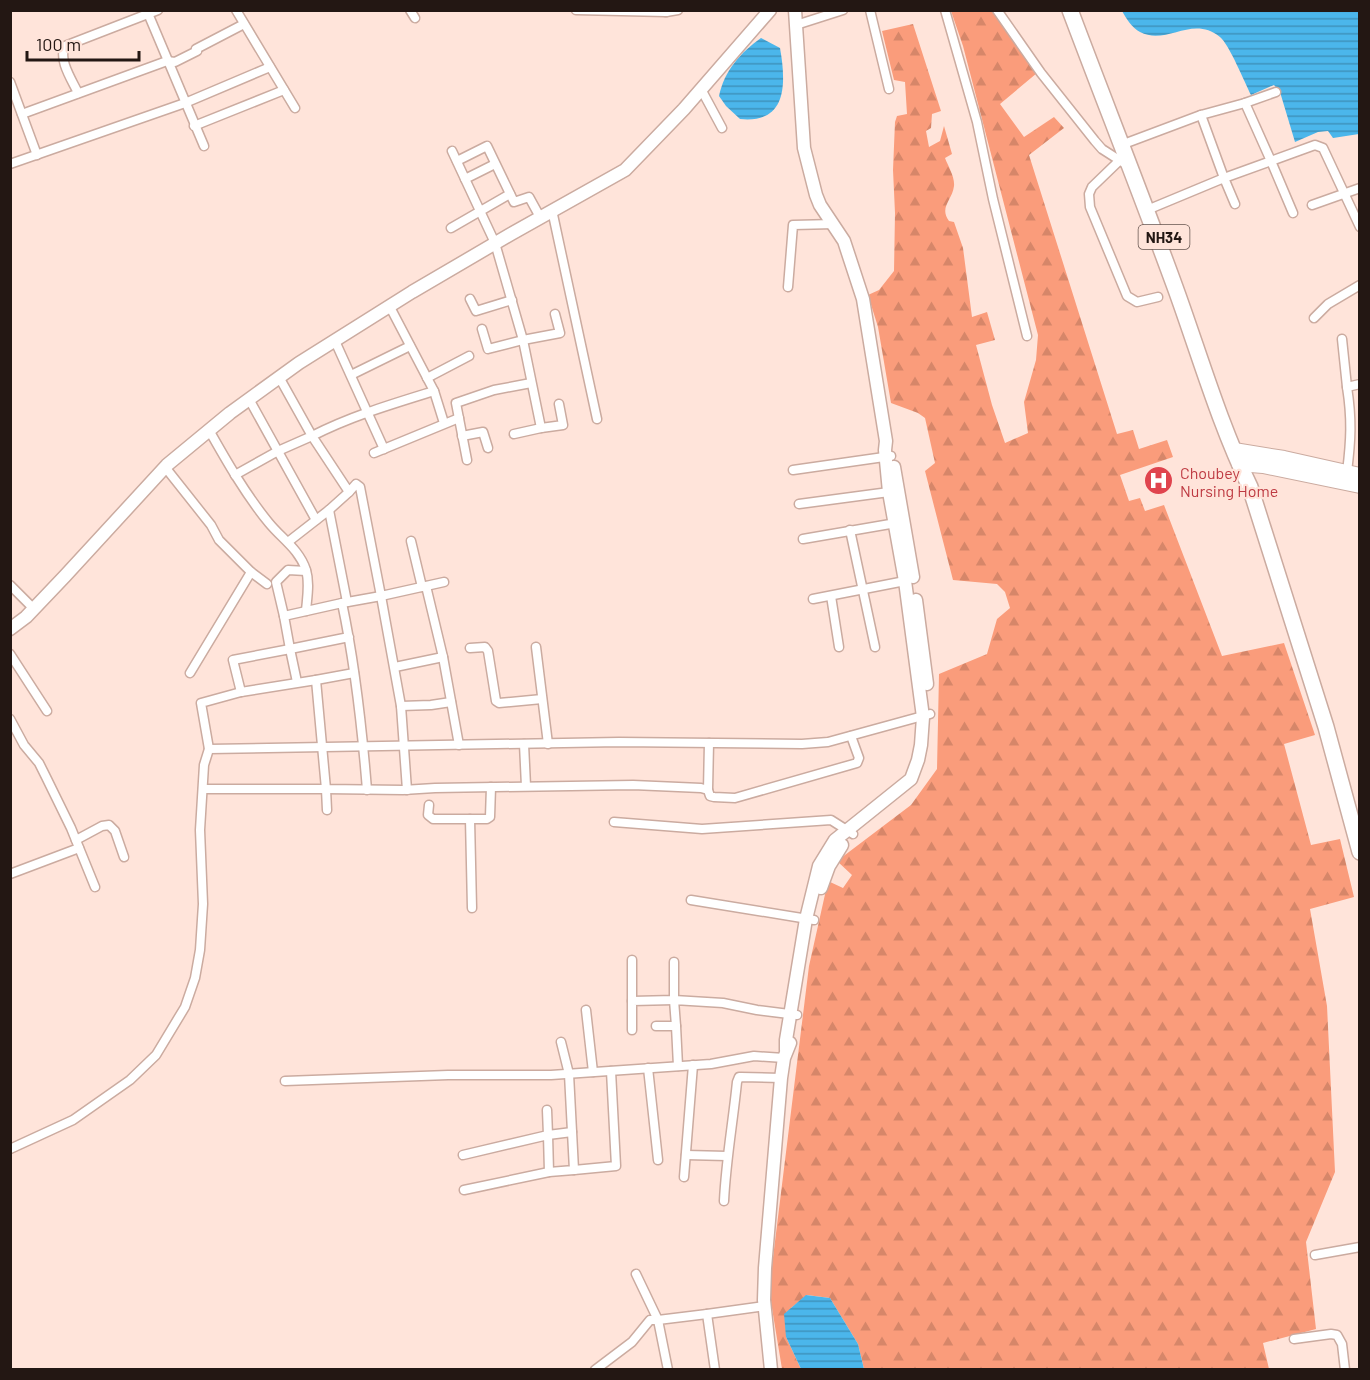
<svg xmlns="http://www.w3.org/2000/svg" width="1370" height="1380" font-family="Barlow,sans-serif">
<defs>
<pattern id="forest-firs" width="22" height="20" patternUnits="userSpaceOnUse" patternTransform="scale(1.5)"><rect width="22" height="20" fill="#fa9c7b"/><path d="M5 1l3.5 6h-7zM16 11l3.5 6h-7z" fill="#d68669"/></pattern>
<pattern id="water-rules" width="6" height="5" patternUnits="userSpaceOnUse" patternTransform="scale(1.5)"><rect width="6" height="5" fill="#4bb6eb"/><path d="M0 2.5h6" fill="none" stroke="#3e93bd"/></pattern>
</defs>
<rect width="100%" height="100%" fill="#ffe4da"/>
<path fill="url(#forest-firs)" d="M951,11H992L1037,73L1000,104L1024,137L1054,117L1064,128L1029,155L1117,434L1133,430L1139,449L1167,440L1173,457L1120,475L1129,501L1140,498L1145,511L1164,505L1222,656L1284,643L1315,735L1284,744L1311,845L1340,839L1354,897L1310,909L1327,1006L1335,1172L1306,1242L1316,1329L1263,1343L1269,1369H864L858,1344L830,1298L807,1295L791,1308L786,1337L801,1369H782L769,1290L809,966L828,881L843,888L852,875L837,861L911,805L937,769L939,674L987,654L997,619L1010,608L1005,592L997,584L953,580L925,471L935,463L925,418L918,413L891,403L878,327L868,295L879,290L894,271L895,213L893,170L895,122L897,116L907,114L905,82L894,80L882,31L913,24L941,111L932,114L931,128L926,131L929,147L940,141L944,126L952,154L945,158C948,166 955,177 954,186C952,201 939,207 949,221L954,222L963,248L972,317L987,312L995,340L976,345L992,405L1005,443L1028,433L1024,402L1036,360L1038,335L963,46Z"/>
<g fill="url(#water-rules)">
<path d="M1122,11H1359V134L1333,138L1328,131L1318,132L1295,142L1280,92L1274,85L1251,95C1245,83 1229,44 1220,37C1192,14 1167,46 1140,32C1132,28 1126,18 1122,11Z"/>
<path d="M761,38L780,48C786,82 788,124 740,119L726,106L719,96C724,71 741,52 761,38Z"/>
<polygon points="806,1295 830,1298 858,1344 864,1369 801,1369 786,1337 784,1314"/>
</g>
<g fill="none" stroke-linecap="round" stroke-linejoin="round">
<defs>
<g id="street">
<polyline points="236,10 295,108"/>
<polyline points="410,10 415,18"/>
<polyline points="576,10 666,12"/>
<polyline points="666,10 666,12 678,10"/>
<polyline points="870,10 889,89"/>
<polyline points="945,10 977,122 993,199 1027,336"/>
<polyline points="997,10 1041,73 1095,141 1102,149 1127,165"/>
<polyline points="147,11 204,146"/>
<polyline points="796,25 843,10"/>
<polyline points="196,49 244,24"/>
<polyline points="10,82 37,155"/>
<polyline points="701,89 722,128"/>
<path d="M78,93C72,80 58,60 65,46L158,10"/>
<polyline points="1245,103 1276,92"/>
<polyline points="22,114 167,61 175,62 197,51"/>
<polyline points="194,126 284,90"/>
<polyline points="1129,142 1201,115"/>
<polyline points="452,151 495,243 523,340 541,428 563,425 559,404"/>
<polyline points="1120,160 1092,187 1089,194 1090,207 1127,296 1137,302 1158,297"/>
<polyline points="457,161 487,146 514,202 529,197 540,217"/>
<polyline points="10,164 185,103 270,67"/>
<polyline points="465,179 495,164"/>
<polyline points="1312,205 1360,188"/>
<polyline points="552,210 597,419"/>
<polyline points="1147,210 1224,178 1201,115 1245,103 1271,161 1224,178 1235,204"/>
<polyline points="1293,213 1271,161 1315,145 1323,148 1360,227"/>
<polyline points="451,228 510,194"/>
<polyline points="788,287 793,225 834,224"/>
<polyline points="470,299 476,311 512,300"/>
<polyline points="390,307 434,391"/>
<polyline points="1314,318 1328,304 1360,285"/>
<polyline points="482,329 488,349 523,340 560,333 555,314"/>
<polyline points="1342,339 1347,387 1360,384"/>
<polyline points="335,341 384,449"/>
<polyline points="351,375 410,346"/>
<polyline points="427,378 469,356"/>
<polyline points="249,399 316,520"/>
<path d="M209,430C227,462 246,495 269,523C282,539 299,549 306,570C310,583 307,598 306,611"/>
<polyline points="514,434 541,428"/>
<polyline points="462,436 483,432 488,448"/>
<polyline points="374,453 459,418"/>
<polyline points="467,460 456,403 494,390 531,383"/>
<polyline points="165,467 211,525 219,540 251,572 267,584"/>
<polyline points="793,470 891,456"/>
<path d="M1347,472C1351,440 1352,419 1347,387"/>
<polyline points="235,475 278,451 312,436 279,377"/>
<polyline points="799,504 889,492"/>
<polyline points="329,510 349,492"/>
<polyline points="850,530 875,647"/>
<polyline points="803,539 896,523"/>
<polyline points="411,541 422,587"/>
<polyline points="288,542 329,510 347,602"/>
<path d="M444,582L381,596L360,487L356,484L349,492L312,436C351,416 392,404 434,391L444,423"/>
<polyline points="10,585 34,609"/>
<polyline points="426,586 443,657 459,745"/>
<polyline points="831,596 839,647"/>
<polyline points="813,599 905,581"/>
<polyline points="342,603 381,596 401,706 407,790"/>
<polyline points="284,616 276,582 288,570 306,571"/>
<path d="M349,637L290,649L284,616L342,603C355,664 362,727 367,790"/>
<polyline points="536,647 548,744"/>
<polyline points="470,648 485,647 488,651 496,701 499,703 542,699"/>
<polyline points="10,654 47,711"/>
<polyline points="395,667 443,657"/>
<polyline points="190,673 251,572"/>
<polyline points="316,680 354,673"/>
<polyline points="241,692 233,660 290,649 297,682"/>
<polyline points="401,706 431,705 451,702"/>
<polyline points="10,719 24,745 39,763 46,777 71,828 95,887"/>
<polyline points="524,744 526,786"/>
<polyline points="209,749 201,703 241,692 316,680 326,789 403,790 435,788 633,785 701,788 708,790 710,796 714,797 735,798 857,763 859,758 851,736"/>
<polyline points="203,789 326,789 327,810"/>
<polyline points="708,790 709,743"/>
<polyline points="429,805 428,815 433,819 487,819 490,817 491,787"/>
<polyline points="470,819 472,908"/>
<polyline points="614,822 702,829 831,820 853,834"/>
<polyline points="76,840 102,826 109,825 115,831 124,857"/>
<polyline points="10,874 79,848"/>
<polyline points="691,900 814,920"/>
<polyline points="632,1001 632,960"/>
<polyline points="586,1010 593,1072"/>
<polyline points="656,1026 676,1026 678,1066"/>
<polyline points="676,1026 674,1000 723,1003 757,1010 797,1015"/>
<polyline points="632,1030 632,1001 674,1000 674,962"/>
<polyline points="648,1068 658,1160"/>
<polyline points="285,1081 448,1075 551,1075 711,1064 754,1056 784,1058"/>
<polyline points="547,1110 548,1135 572,1132"/>
<polyline points="10,1149 73,1120 130,1080 156,1055 185,1007 195,978 200,950 203,904 200,830 204,765 209,749 619,742 802,744 828,742 930,714"/>
<polyline points="463,1155 548,1135 549,1172"/>
<polyline points="686,1155 727,1156"/>
<polyline points="574,1170 616,1166 611,1071"/>
<polyline points="684,1177 693,1065"/>
<polyline points="464,1190 549,1172 574,1170 569,1074 561,1042"/>
<path d="M724,1201C726,1160 733,1122 737,1082L739,1077H741L781,1078"/>
<polyline points="1315,1255 1360,1247"/>
<polyline points="1294,1339 1331,1334 1337,1335 1342,1344 1345,1370"/>
<polyline points="595,1370 632,1342 650,1320 658,1320 636,1274"/>
<polyline points="668,1370 658,1320 707,1314"/>
<polyline points="715,1370 707,1314 765,1306"/>
</g>
<g id="secondary">
<polyline points="894,467 913,577"/>
<polyline points="916,600 927,684"/>
<polyline points="10,629 26,617 65,576 167,465 230,413 299,363 412,292 511,234 625,170 684,109 770,10"/>
<polyline points="821,888 829,866 842,845"/>
<polyline points="786,1050 786,1040 806,919 819,866 835,840 911,779 918,760 921,745 923,717 905,581 889,492 885,450 886,441 863,299 844,241 820,205 816,195 804,148 795,10"/>
<polyline points="771,1370 764,1300 765,1268 781,1078 784,1058 790,1043"/>
</g>
<g id="primary">
<polyline points="1234,450 1284,458 1360,475"/>
<polyline points="1239,464 1263,466 1360,486"/>
</g>
<path id="highway" d="M1070,10C1105,103 1141,194 1175,287C1199,353 1219,423 1250,487L1326,727L1360,852"/>
</defs>
<use href="#street" stroke="#cbaba0" stroke-width="11"/>
<use href="#secondary" stroke="#cbaba0" stroke-width="15"/>
<use href="#primary" stroke="#cbaba0" stroke-width="16"/>
<use href="#highway" stroke="#cbaba0" stroke-width="18"/>
<use href="#street" stroke="#fff" stroke-width="8"/>
<use href="#secondary" stroke="#fff" stroke-width="12"/>
<use href="#primary" stroke="#fff" stroke-width="14"/>
<use href="#highway" stroke="#fff" stroke-width="15"/>
</g>
<defs>
<symbol id="hospital-disc" viewBox="-11 -11 22 22"><circle r="9.5" fill="#e0444e" stroke="#ffe4da"/><path d="M-5-5h3v3.5h4V-5h3V5h-3V1.5h-4V5h-3Z" fill="#fff"/></symbol>
</defs>
<g fill-rule="evenodd">
<use href="#hospital-disc" x="1142" y="464" width="33" height="33"/>
</g>
<g text-anchor="middle" dominant-baseline="central" stroke-width="4.5" stroke-linejoin="round" paint-order="stroke">
<rect fill="#ffe4da" stroke="#65544f" stroke-width="1.5" x="1138.5" y="225" width="51" height="24" rx="4.5"/>
<g font-size="15" font-weight="bold" fill="#231713">
<text x="1164" y="237">NH34</text>
</g>
<g font-size="16" fill="#be3a42" stroke="#ffe4da" text-anchor="start">
<text x="1180" y="472">Choubey<tspan x="1180" dy="18">Nursing Home</tspan></text>
</g>
</g>
<rect width="1370" height="1380" fill="none" stroke="#231713" stroke-width="24"/>
<path d="M27 51v9h112v-9" fill="none" stroke="#231713" stroke-width="3"/>
<text x="36" y="51" font-size="18" fill="#231713" stroke="#ffe4da" stroke-width="4.5" paint-order="stroke">100 m</text>
</svg>
